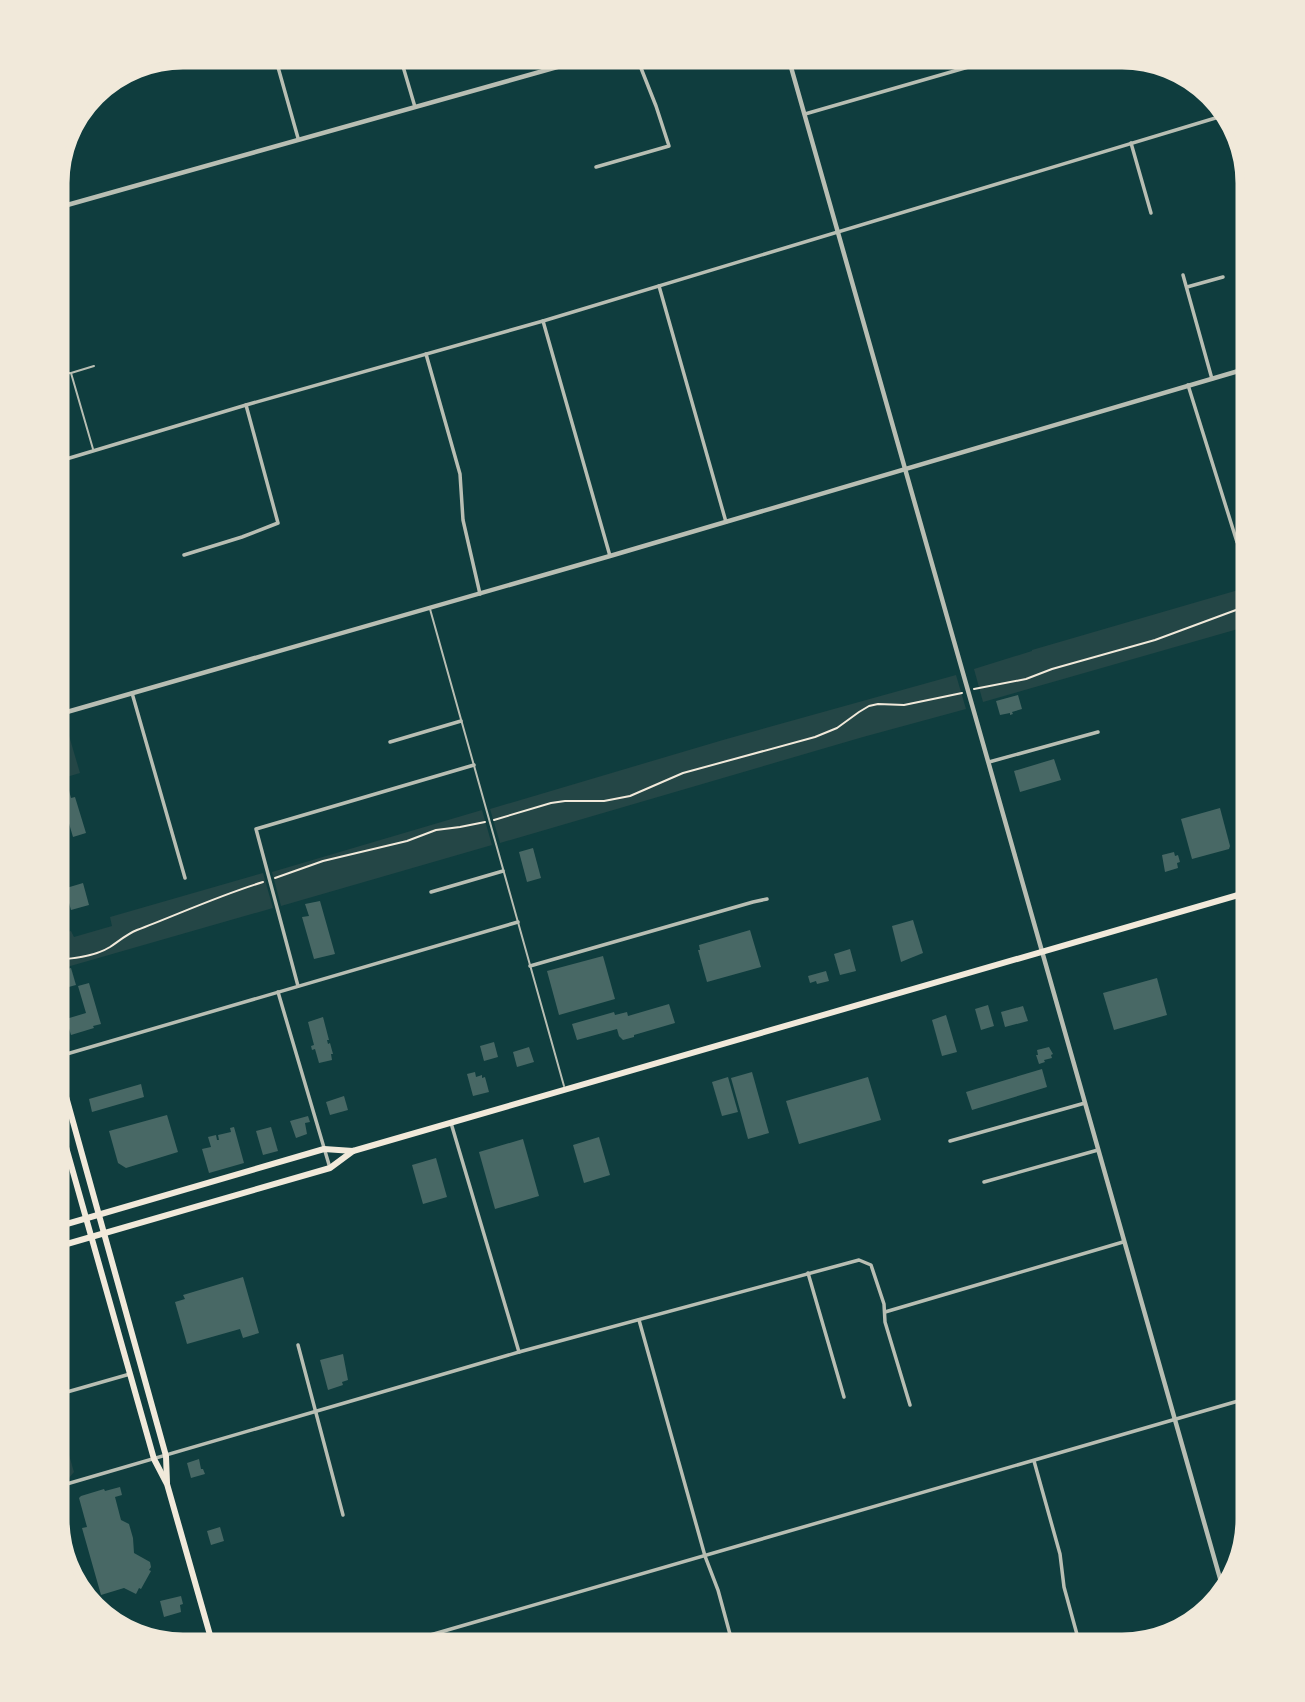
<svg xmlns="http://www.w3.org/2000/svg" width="1305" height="1702" font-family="'Space Grotesk',sans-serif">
<rect width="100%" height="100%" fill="#0f3d3e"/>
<g fill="#244646">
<polygon points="1252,586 1252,625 983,702 974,669 1032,651 1032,650"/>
<polygon points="956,675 966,709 863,737 500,843 490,809 723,740"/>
<polygon points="65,722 80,773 53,781 53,726"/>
<polygon points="482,810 492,845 281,906 272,872"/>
<polygon points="263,873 273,908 53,971 53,936 71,931 74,937 112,926 110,917"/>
<polygon points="53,1406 55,1407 74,1472 69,1478 53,1485"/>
</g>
<g fill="#486865">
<polygon points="1018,695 1022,709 1012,712 1013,714 1010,715 1010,713 1000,715 996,701"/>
<polygon points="1054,759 1061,780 1020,792 1014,771"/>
<polygon points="67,783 71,798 75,797 86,833 73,837 62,800 53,802 53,787"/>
<polygon points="1220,808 1230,846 1229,849 1192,859 1181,819"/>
<polygon points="533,848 541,878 527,882 519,852"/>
<polygon points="1174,852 1175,856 1178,855 1180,862 1177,863 1178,868 1165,872 1162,855"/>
<polygon points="83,883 89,905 71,910 69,903 53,908 53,892"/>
<polygon points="320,901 335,954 314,959 302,917 309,916 305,904"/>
<polygon points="913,920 923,953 901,962 892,926"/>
<polygon points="750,930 761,967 707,982 698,950 700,950 699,945"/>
<polygon points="850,949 856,971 840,975 834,954"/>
<polygon points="603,956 615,999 559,1015 547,971"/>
<polygon points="71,968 76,985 54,991 53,973"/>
<polygon points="826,971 829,981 817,984 816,981 810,983 808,976"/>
<polygon points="1157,978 1167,1015 1114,1030 1103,993"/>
<polygon points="89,983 101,1024 93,1026 94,1028 71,1035 66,1019 86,1013 78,986"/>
<polygon points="669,1004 675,1023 634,1035 634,1037 623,1040 619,1036 617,1029 577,1040 572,1024 614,1012 615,1015 627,1012 628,1016"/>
<polygon points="988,1005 994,1026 981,1030 975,1009"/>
<polygon points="1023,1006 1028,1021 1005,1027 1001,1012"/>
<polygon points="946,1015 957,1052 942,1056 932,1020"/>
<polygon points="323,1017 329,1040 327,1040 328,1044 330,1043 333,1054 331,1054 332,1060 319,1063 315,1049 312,1050 311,1046 314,1045 308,1022"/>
<polygon points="494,1042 498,1057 484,1061 480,1046"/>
<polygon points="529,1047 534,1062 517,1067 513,1052"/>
<polygon points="1049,1047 1053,1054 1051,1055 1052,1058 1044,1060 1045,1062 1039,1064 1036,1055 1038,1055 1037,1050"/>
<polygon points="1042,1069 1047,1087 972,1110 966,1092"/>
<polygon points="475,1072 476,1077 482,1075 482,1078 485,1077 489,1092 473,1096 467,1074"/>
<polygon points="752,1072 769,1133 748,1139 731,1078"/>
<polygon points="728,1077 738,1112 722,1116 712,1082"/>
<polygon points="868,1077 881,1120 799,1144 786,1101"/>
<polygon points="141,1084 144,1097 92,1112 89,1099"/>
<polygon points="344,1096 348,1110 330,1115 326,1102"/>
<polygon points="167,1115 178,1152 126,1168 118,1163 109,1131"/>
<polygon points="308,1116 310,1122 305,1123 307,1134 296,1138 290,1121"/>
<polygon points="234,1127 244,1163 209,1173 202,1149 211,1147 208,1137 216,1135 217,1140 219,1140 218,1135 231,1132 230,1128"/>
<polygon points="271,1127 278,1151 263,1155 256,1131"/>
<polygon points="599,1137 610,1175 584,1183 573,1145"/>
<polygon points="523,1139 539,1196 495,1209 479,1152"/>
<polygon points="436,1158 447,1197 423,1204 412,1165"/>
<polygon points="243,1277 259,1333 243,1338 240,1329 187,1344 175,1302 185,1299 183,1295"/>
<polygon points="343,1354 348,1380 342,1382 343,1385 328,1390 320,1360"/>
<polygon points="199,1459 201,1469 203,1469 205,1474 191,1478 187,1463"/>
<polygon points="120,1487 122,1495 115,1497 121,1520 129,1524 133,1538 134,1553 150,1562 151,1567 149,1570 151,1571 141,1589 139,1588 136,1594 124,1588 101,1595 82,1528 87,1527 79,1498 81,1496 104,1489 105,1491"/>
<polygon points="220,1527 224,1541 211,1545 207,1531"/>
<polygon points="181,1596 183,1604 180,1605 181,1612 164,1617 160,1601"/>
</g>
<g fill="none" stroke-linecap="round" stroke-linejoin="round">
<g stroke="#f1e9da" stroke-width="2">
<polyline points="974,689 1026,679 1052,669 1155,640 1236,610 1252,602"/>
<polyline points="494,820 551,803 565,801 604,801 630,796 683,773 815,737 837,728 859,712 869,706 878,704 904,705 962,693"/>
<polyline points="275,878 323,861 407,841 436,830 460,827 485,822"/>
<path d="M53,960C71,959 94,957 110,947C119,941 127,934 137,930C179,914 220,895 263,882"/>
</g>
<g stroke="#b8beb3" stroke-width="2">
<polyline points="53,378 70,373"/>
<polyline points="93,449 71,373 94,366"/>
<polyline points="430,609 564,1086"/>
</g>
<g stroke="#b8beb3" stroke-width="3.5">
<polyline points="274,53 298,138"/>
<polyline points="399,53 415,107"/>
<polyline points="805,114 1017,53"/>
<polyline points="1131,143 1151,213"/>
<polyline points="596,167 669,146 656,106 635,53"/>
<polyline points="53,188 59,208"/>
<polyline points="1183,275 1212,379"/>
<polyline points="659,286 726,522"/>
<polyline points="1187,287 1223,277"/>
<polyline points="543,321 610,556"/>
<polyline points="426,354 460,474 463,520 480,594"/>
<polyline points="1188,385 1237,542 1252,559"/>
<polyline points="53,463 246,405 543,321 1232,113"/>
<polyline points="184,555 242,537 278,523 246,405"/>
<polyline points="132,693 185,878"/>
<polyline points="390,742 461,721"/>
<polyline points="989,762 1098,732"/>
<polyline points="431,892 503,871"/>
<polyline points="530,966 753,902 767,899"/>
<polyline points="298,986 256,829 474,765"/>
<polyline points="278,992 330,1168"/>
<polyline points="53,1058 518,922"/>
<polyline points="451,1123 519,1352"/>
<polyline points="950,1141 1085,1103"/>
<polyline points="984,1182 1098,1150"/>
<polyline points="808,1273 844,1397"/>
<polyline points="885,1312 1123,1242"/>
<polyline points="639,1320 705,1556 718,1590 734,1649"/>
<polyline points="298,1345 343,1515"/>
<polyline points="53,1396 130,1374"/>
<polyline points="1034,1461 1060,1554 1064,1587 1081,1649"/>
<polyline points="53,1488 519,1352 859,1260 871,1265 884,1304 885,1322 910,1405"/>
<polyline points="886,1641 888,1649"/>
<polyline points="382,1649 1252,1397"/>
</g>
<g stroke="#b8beb3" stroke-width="4.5">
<polyline points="787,53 1225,1596"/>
<path d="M53,209C237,156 422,106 607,53"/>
<polyline points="53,716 610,556 1252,367"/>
</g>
<g stroke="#f1e9da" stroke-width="6">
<polyline points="53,1065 60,1075 166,1456 167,1483"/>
<polyline points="53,1101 154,1459 167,1484 214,1649"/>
<polyline points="53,1228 324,1149 353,1151 1252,891"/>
<polyline points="53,1248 330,1168 353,1151"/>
</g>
</g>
<path d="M0 0H1305V1702H0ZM183 65H1122A118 118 0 0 1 1240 183V1519A118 118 0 0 1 1122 1637H183A118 118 0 0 1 65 1519V183A118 118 0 0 1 183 65Z" fill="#f1e9da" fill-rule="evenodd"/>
<path fill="none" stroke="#f1e9da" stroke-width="9" d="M183 65H1122A118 118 0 0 1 1240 183V1519A118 118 0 0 1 1122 1637H183A118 118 0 0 1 65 1519V183A118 118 0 0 1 183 65Z"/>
</svg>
